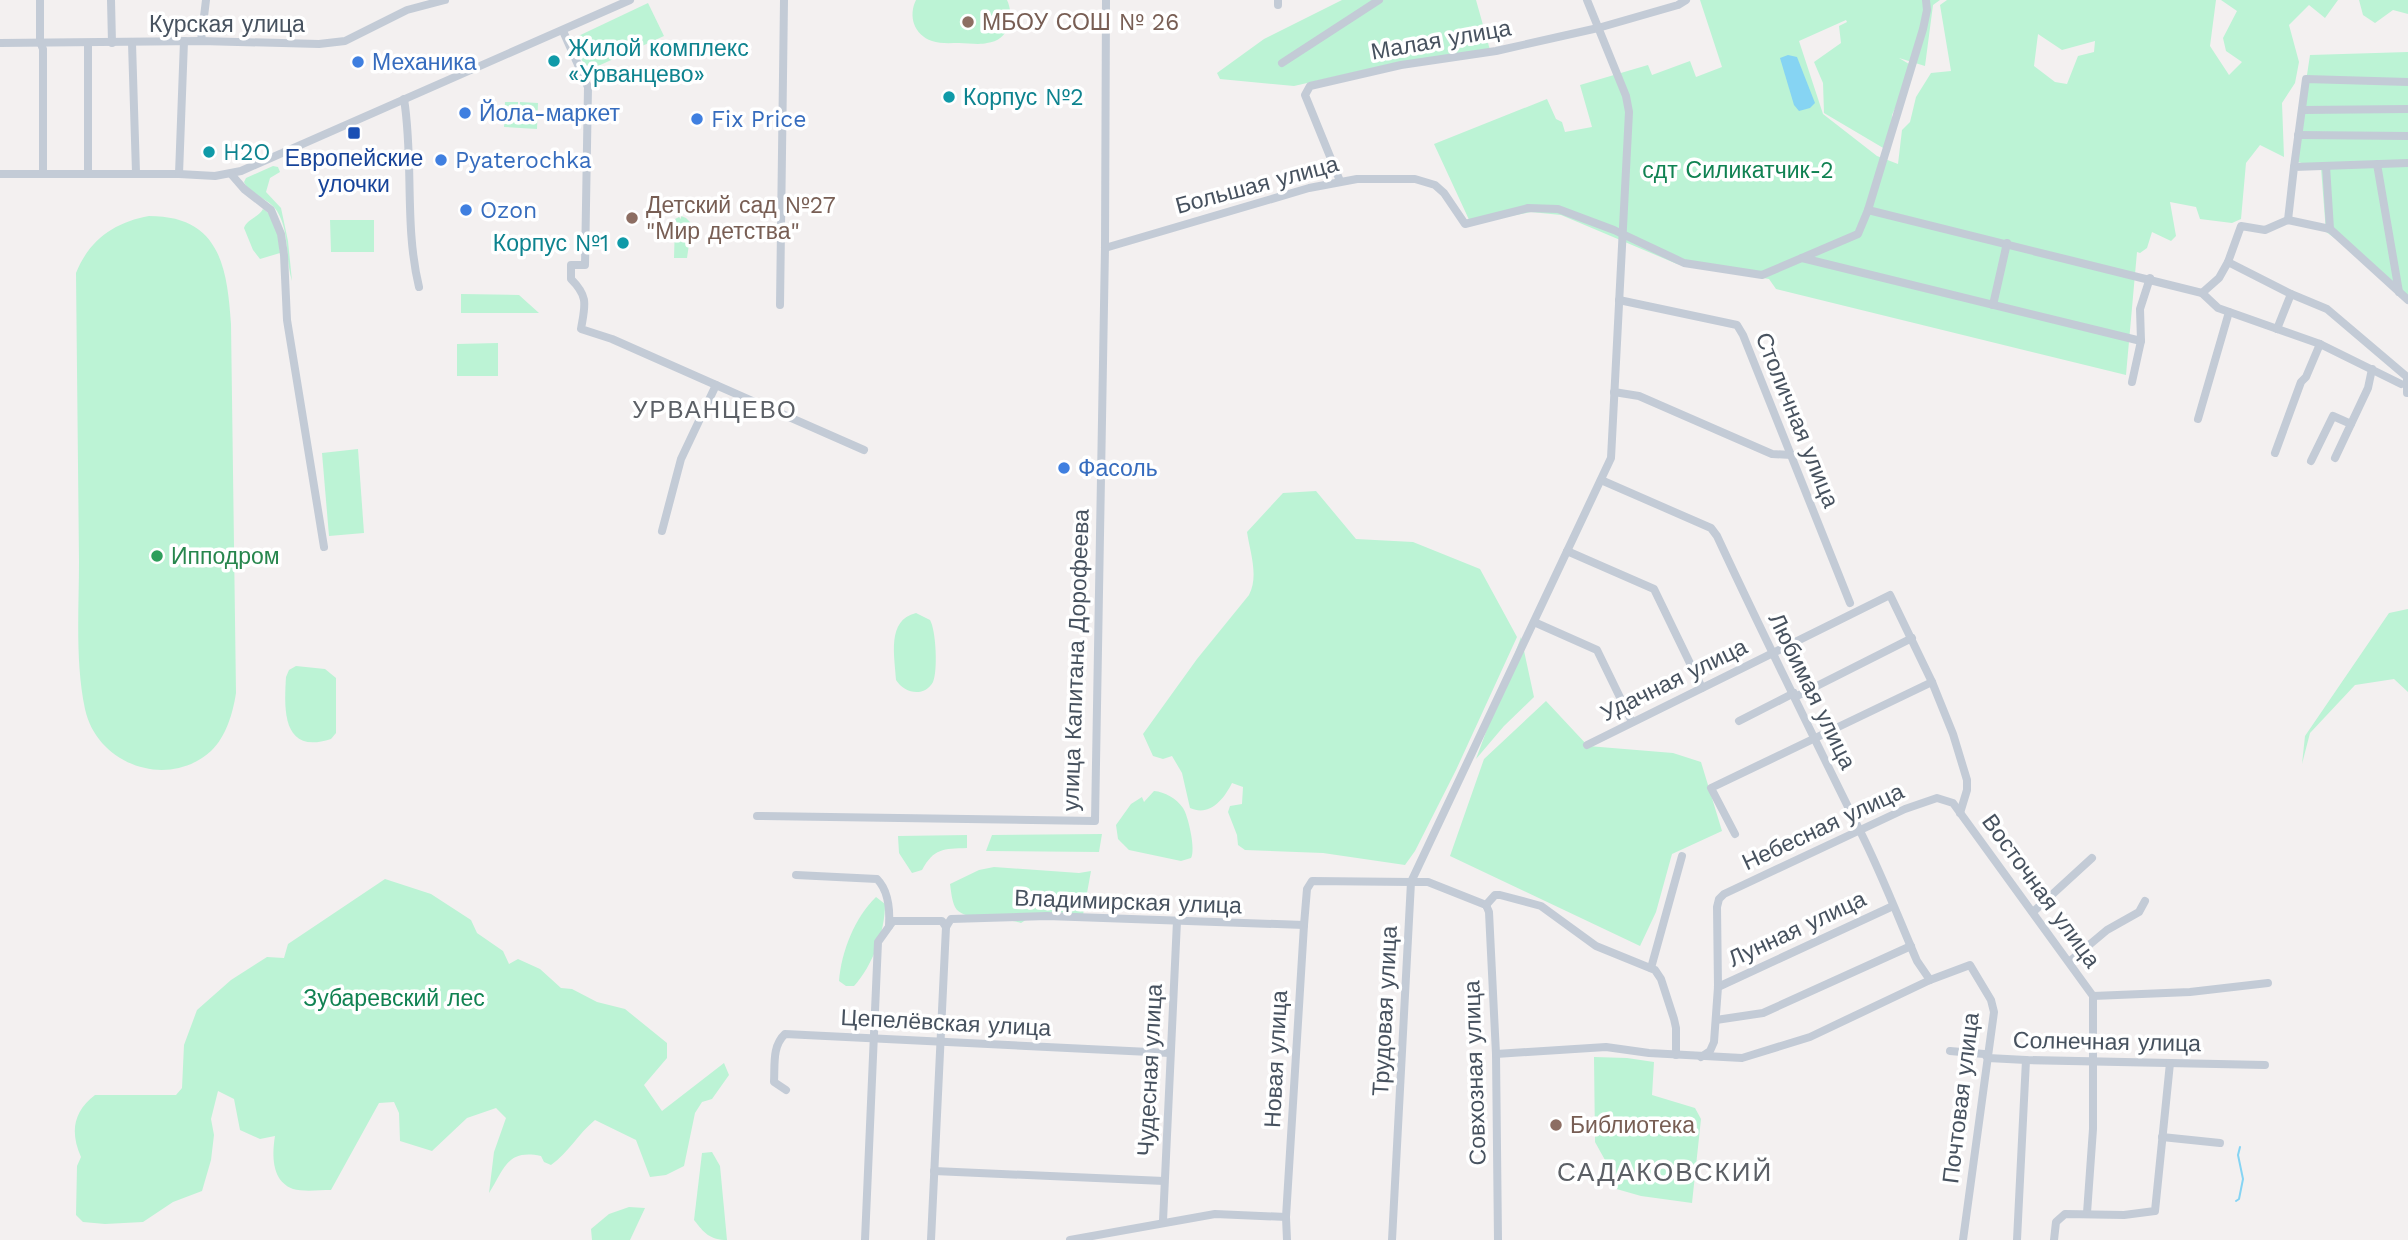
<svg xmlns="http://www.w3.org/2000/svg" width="2408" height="1240" font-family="'Work Sans',sans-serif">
<rect width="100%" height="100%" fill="#f3f0f0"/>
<g fill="#bcf3d5" fill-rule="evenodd">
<path d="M916,0H1007C1015,17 1009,41 987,43C979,45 968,43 959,43C951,43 940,44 932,41C914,35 908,16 916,0Z"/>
<polygon points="1342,0 1476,0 1490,50 1395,63 1294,86 1220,79 1217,73 1264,39"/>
<path d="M1700,0H1940L1933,5L1925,66L1899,58L1914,67L1892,115L1890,152L1824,113L1823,83L1814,62L1841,43L1839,26L1847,22L1846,20L1799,41L1823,114L1877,156L1898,164L1902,130L1910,122L1916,97L1931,73L1951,71L1940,5L1947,0H2216L2210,46L2229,75L2242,62L2226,51L2223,38L2237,11L2221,0H2338L2325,18L2309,5L2289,25L2299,62L2295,83L2282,103L2284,157L2260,145L2246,163L2241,219L2232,223L2200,219L2196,207L2170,202L2176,236L2171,241L2152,232L2147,248L2140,253L2137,252L2126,375L1776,289L1769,279L1677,264L1561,215L1531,212L1471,224L1434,144L1547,99L1556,119L1562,122L1565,132L1592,127L1580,85L1648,65L1652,75L1690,61L1696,77L1722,67ZM2038,34L2062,50L2095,41L2094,52L2078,56L2067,84L2055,82L2034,66Z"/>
<polygon points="2359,0 2408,0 2408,14 2393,10 2375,23 2363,15"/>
<polygon points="648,3 664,36 587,71 572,39"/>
<polygon points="2408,52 2408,301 2349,248 2326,232 2321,168 2294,161 2310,55"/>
<polygon points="505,102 518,102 518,126 520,102 538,103 537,129 504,127"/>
<path d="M273,166L278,167L280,172L270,178L266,192L281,208L288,241L292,281C285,259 290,232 277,211C269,198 250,196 244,182L246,178Z"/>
<path d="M263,209C278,218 278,236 280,253L260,259L253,250L244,228C247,219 259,217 263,209Z"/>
<path d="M149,216C220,216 227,267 231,324L236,693C233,713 226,737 211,751C168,790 97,765 85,709C75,661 79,609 79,561C78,465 77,369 76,273C89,240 115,222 149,216Z"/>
<polygon points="681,216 686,218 692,224 687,258 674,258 675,224 677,223 675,219 679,217 681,219"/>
<polygon points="330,220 374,220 374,252 331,252"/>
<polygon points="461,294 519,295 539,313 461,313"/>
<polygon points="498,343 498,376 457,376 457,344"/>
<polygon points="358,449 364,533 329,536 322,453"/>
<path d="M1316,491L1356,539L1413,542L1480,569L1517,637L1456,770L1415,851L1405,865L1323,853L1245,850L1238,845L1237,835L1228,812L1230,806L1242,804L1243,787L1232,783C1224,799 1210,817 1190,808L1182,773L1172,756L1163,759L1153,756L1143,734L1197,659L1249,595C1259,576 1250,552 1247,532L1283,493Z"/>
<polygon points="2408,609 2408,692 2394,679 2355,685 2310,733 2302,764 2305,736 2389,613"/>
<path d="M916,613L930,620C936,630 938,671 933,682C924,698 904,693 896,680C895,657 886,620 916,613Z"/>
<polygon points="1521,637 1534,697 1504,726 1476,759"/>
<path d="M296,666L325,669L336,678V733L331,739C282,755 284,710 286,677L289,670Z"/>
<polygon points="1546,701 1588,746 1673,753 1701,762 1722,831 1672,854 1656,912 1640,946 1450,856 1484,759"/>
<path d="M1154,791C1165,792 1176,798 1183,808C1188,815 1196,850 1191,858L1181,861L1129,850L1118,839L1116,825L1131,804L1142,797L1144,802Z"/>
<polygon points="1102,834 1099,852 986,851 992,835"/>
<path d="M967,835V848C943,849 934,848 922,870L912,873L899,853L898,836Z"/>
<path d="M994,867L1079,873L1091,871L1083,915C1061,911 1039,911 1021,923C1004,917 962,922 955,907C952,901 951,891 950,884L979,870Z"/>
<path d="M385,879L431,894L471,920L477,933L503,951L509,964L518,959L540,969L561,988L572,989L597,1002L625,1009L667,1043V1058L644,1085L662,1111L724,1063L729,1075L712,1099L702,1102L695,1113L684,1166L666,1175L650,1177L636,1140L595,1120C578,1134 569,1152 551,1165L544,1162L541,1156C507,1149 505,1168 489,1193L494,1152L506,1118L496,1108L467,1118L432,1151L400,1141L399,1113L394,1102L379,1103L331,1190C320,1190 303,1192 293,1189C271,1181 272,1154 275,1136L260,1139L240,1130L234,1099L218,1091L211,1119L214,1135L211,1160L202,1191L173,1202L143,1222L105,1224L83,1222L76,1215L77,1166L81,1157C70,1132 73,1112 95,1095H176L182,1088L184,1045L197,1010L231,980L267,957L284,958L288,944Z"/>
<path d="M876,897L885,904C885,931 873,965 854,986H846L839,981C841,952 855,917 876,897Z"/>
<polygon points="1594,1057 1627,1058 1654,1062 1652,1095 1695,1108 1701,1119 1692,1203 1641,1196 1613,1188 1607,1181 1605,1160 1595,1142"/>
<path d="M712,1152L720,1166L727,1240C710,1240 704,1233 694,1220L702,1153Z"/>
<polygon points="629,1207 645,1208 630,1240 592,1240 591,1229 609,1214"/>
</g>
<polygon fill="#86d4f3" points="1788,55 1797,57 1815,103 1810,108 1799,111 1794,105 1780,58"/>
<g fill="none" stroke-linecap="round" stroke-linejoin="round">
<polyline stroke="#86d4f3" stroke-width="2" points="2236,1201 2239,1199 2243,1179 2238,1155 2240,1147"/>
<g stroke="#c3cbd6" stroke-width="8">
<polyline points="40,0 40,42 43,49 43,174"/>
<polyline points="111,0 112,43"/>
<polyline points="1278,5 1278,0"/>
<path d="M563,31L588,87L585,265H571V279C589,297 585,305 581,329L612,339L716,385"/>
<polyline points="201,41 206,0"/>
<polyline points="0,43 201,41 319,44 345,41 407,10 445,0"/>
<polyline points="132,43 136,173"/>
<polyline points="1282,63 1379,0"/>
<path d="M404,99C414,161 404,225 419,287"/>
<polyline points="2302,110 2408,109"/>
<polyline points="2298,135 2408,136"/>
<polyline points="2377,164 2399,292"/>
<polyline points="2326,166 2330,229"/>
<polyline points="2294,167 2306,79 2408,82"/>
<polyline points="0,174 179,174 215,176 241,171 630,0"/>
<polyline points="88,174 88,43"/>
<polyline points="179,174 184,41"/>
<polyline points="231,174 244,189 271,210 281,234 284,255 287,320 324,547"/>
<polyline points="1340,181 1305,95 1310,86 1401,65 1496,51 1598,28 1678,5 1686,0"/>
<polyline points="1868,210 2202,293 2218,308 2320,344 2401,384"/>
<polyline points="2288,220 2294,167 2408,163"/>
<polyline points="1105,248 1309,188 1357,179 1415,179 1435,185 1444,193 1465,224 1528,208 1558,209 1614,230 1684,263 1762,275 1858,234 1868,210 1923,29 1927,10 1926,0"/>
<polyline points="1802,258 2141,341"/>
<polyline points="2228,262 2241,226 2265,230 2288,220 2330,229 2408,300"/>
<polyline points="2202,293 2219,278 2228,262 2291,294 2277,329"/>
<polyline points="2291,294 2327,309 2407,377 2407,393"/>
<polyline points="1619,300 1737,325 1743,335 1850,603"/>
<polyline points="780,305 784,0"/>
<polyline points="1993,305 2007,243"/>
<polyline points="2132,382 2141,341 2140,309 2150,278"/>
<polyline points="1614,392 1639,396 1772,454 1792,455"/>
<polyline points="2198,419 2229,312"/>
<polyline points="2351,424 2368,388 2372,369"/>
<polyline points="2275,453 2301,382 2306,377 2320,344"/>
<polyline points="2311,461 2333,416 2351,424 2335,458"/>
<path d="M1601,480L1711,528L1717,536C1763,635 1811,732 1859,829C1881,872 1898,917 1917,961L1930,980"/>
<polyline points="662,531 681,459 716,385 864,450"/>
<polyline points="1567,551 1654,589 1702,688"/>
<polyline points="1534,622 1597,650 1632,722"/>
<polyline points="1795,697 1912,638"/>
<polyline points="1739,721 1794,693"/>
<polyline points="1587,745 1890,595 1932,682 1953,734 1967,780 1967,790 1960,813"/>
<polyline points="757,816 1095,821 1105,248 1106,0"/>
<polyline points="1735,834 1711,788 1932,682"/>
<path d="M796,875L877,879C889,891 890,910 889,926"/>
<polyline points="1486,905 1428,882 1411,882 1611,458 1629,112 1626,96 1587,0"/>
<polyline points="1486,905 1489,912 1496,1054 1498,1240"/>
<polyline points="1486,905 1495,895 1500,895 1541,906 1596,946 1655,970 1661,979 1674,1019 1676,1028 1676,1055"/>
<polyline points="2033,912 2092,858"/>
<polyline points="2070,961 2107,930 2139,912 2145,901"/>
<polyline points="1651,968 1682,856"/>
<polyline points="1718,987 1893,906"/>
<polyline points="2093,996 2190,992 2268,983"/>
<polyline points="1716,1020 1763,1013 1911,946"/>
<polyline points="1950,1051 1984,1054 1988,1058 2026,1060 2265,1065"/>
<polyline points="1496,1054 1606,1047 1649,1053 1742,1058 1810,1037 1930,980 1970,965 1991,1000 1994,1012 1963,1240"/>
<polyline points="1701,1057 1710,1051 1714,1042 1718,987 1717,907 1719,899 1724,894 1905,809 1937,798 1953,803 2093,996 2093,1129 2087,1213"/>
<path d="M786,1090L774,1082C775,1065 772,1046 785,1034L1170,1053"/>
<polyline points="2162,1137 2220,1143"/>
<polyline points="934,1171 1164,1181"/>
<polyline points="1163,1221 1177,921"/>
<polyline points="865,1240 878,942 893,921 942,921 946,927"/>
<polyline points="931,1240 946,927 951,919 1047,916 1304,925"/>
<polyline points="1070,1240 1215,1214 1286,1217"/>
<polyline points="1287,1240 1286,1217 1304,925 1307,889 1312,881 1411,882 1392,1240"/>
<polyline points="2017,1240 2026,1060"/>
<polyline points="2054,1240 2056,1222 2065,1214 2124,1215 2155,1211 2170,1063"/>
</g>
</g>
<g fill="#8d6e63" stroke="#fff" stroke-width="2.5">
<circle cx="968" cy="22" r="7"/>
<circle cx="632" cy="218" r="7"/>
<circle cx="1556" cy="1125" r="7"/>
</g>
<g fill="#0f9aa8" stroke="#fff" stroke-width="2.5">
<circle cx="554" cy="61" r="7"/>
<circle cx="949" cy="97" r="7"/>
<circle cx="209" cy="152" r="7"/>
<circle cx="623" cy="243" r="7"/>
</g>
<g fill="#3f7fe0" stroke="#fff" stroke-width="2.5">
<circle cx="358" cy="62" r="7"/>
<circle cx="465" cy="113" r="7"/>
<circle cx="697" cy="119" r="7"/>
<circle cx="441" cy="160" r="7"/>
<circle cx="466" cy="210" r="7"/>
<circle cx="1064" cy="468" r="7"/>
</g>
<rect fill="#1a4fb4" stroke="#fff" stroke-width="2.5" x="347" y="126" width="14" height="14" rx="3.5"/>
<circle fill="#2e9e5b" stroke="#fff" stroke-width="2.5" cx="157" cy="556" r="7"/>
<g text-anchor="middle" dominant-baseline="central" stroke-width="7" stroke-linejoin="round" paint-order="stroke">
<g font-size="23" fill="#785e54" stroke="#fff" text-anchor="start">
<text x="982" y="22">МБОУ СОШ № 26</text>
<text x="646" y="205">Детский сад №27<tspan x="646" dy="26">"Мир детства"</tspan></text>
<text x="1570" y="1125">Библиотека</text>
</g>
<g font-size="23" fill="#47525f" stroke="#fff">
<text x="227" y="24">Курская улица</text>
<text transform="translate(1441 40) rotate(-10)">Малая улица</text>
<text transform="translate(1257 185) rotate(-15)">Большая улица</text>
<text transform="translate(1797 420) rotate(68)">Столичная улица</text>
<text transform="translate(1076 660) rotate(-88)">улица Капитана Дорофеева</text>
<text transform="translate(1674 680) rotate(-26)">Удачная улица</text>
<text transform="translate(1812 691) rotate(64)">Любимая улица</text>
<text transform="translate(1823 827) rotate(-25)">Небесная улица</text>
<text transform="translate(2041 891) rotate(54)">Восточная улица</text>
<text transform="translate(1128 902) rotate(2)">Владимирская улица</text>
<text transform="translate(1797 929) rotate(-25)">Лунная улица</text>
<text transform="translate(1385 1011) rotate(-87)">Трудовая улица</text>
<text transform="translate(946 1023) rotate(3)">Цепелёвская улица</text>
<text transform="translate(2107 1042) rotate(1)">Солнечная улица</text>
<text transform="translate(1276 1059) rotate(-87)">Новая улица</text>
<text transform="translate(1150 1070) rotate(-87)">Чудесная улица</text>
<text transform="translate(1475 1073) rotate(-92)">Совхозная улица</text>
<text transform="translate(1961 1098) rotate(-83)">Почтовая улица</text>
</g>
<g font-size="23" fill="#0d838f" stroke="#fff" text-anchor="start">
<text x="568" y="48">Жилой комплекс<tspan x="568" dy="26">«Урванцево»</tspan></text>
<text x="963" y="97">Корпус №2</text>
<text x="223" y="152">H2O</text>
<text x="609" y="243" text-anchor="end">Корпус №1</text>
</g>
<g font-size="23" fill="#366cbe" stroke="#fff" text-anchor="start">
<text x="372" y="62">Механика</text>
<text x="479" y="113">Йола-маркет</text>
<text x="711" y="119">Fix Price</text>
<text x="455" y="160">Pyaterochka</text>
<text x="480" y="210">Ozon</text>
<text x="1078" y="468">Фасоль</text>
</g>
<g font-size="23" fill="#164399" stroke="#fff">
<text x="354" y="158">Европейские<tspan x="354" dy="26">улочки</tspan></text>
</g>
<g font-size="23" fill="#108252" stroke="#fff">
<text x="1738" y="170">сдт Силикатчик-2</text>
<text x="394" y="998">Зубаревский лес</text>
</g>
<g font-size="23" fill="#27864d" stroke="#fff" text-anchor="start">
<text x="171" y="556">Ипподром</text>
</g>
<g font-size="24" letter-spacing="2" fill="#5c6066" stroke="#fff">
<text x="715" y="410">УРВАНЦЕВО</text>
</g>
<g font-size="26" letter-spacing="2" fill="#5c6066" stroke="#fff">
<text x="1665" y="1172">САДАКОВСКИЙ</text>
</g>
</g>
</svg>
